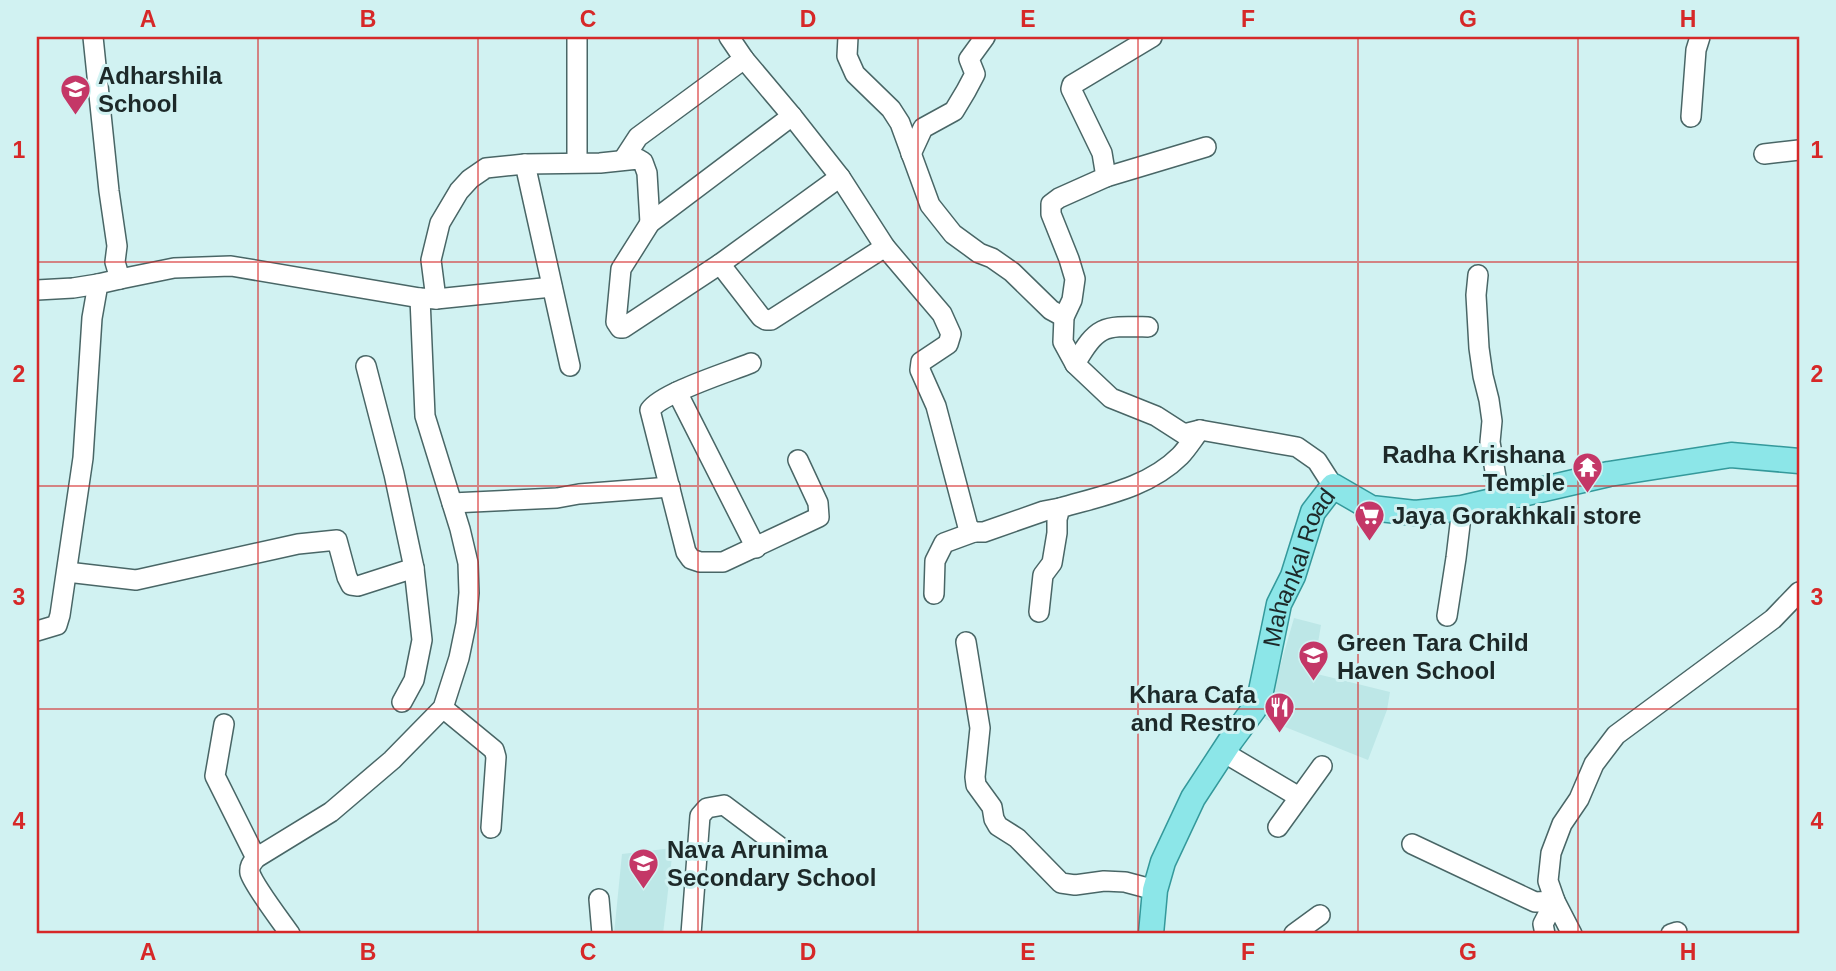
<svg xmlns="http://www.w3.org/2000/svg" width="1836" height="971" font-family="Arial,sans-serif">
<rect width="100%" height="100%" fill="#d1f2f2"/>
<g fill="#bde7e7">
<polygon points="1294,618 1321,625 1313,673 1390,692 1387,710 1368,760 1265,719"/>
<polygon points="673,848 663,934 614,934 622,854"/>
</g>
<g fill="none" stroke-linecap="round" stroke-linejoin="round">
<defs>
<g id="minor">
<polyline points="729,37 744,59 792,116 840,177 885,247 942,314 951,334 948,344 921,362 920,370 936,406 968,527 974,532 984,532 1044,511 1060,508"/>
<polyline points="848,37 847,56 855,74 891,109 900,123 930,205 953,234 979,253 992,258 1012,272 1051,310 1064,317"/>
<polyline points="1152,37 1072,85 1071,89 1102,153 1106,177 1059,198 1051,204 1051,214 1069,259 1075,279 1072,300 1064,317 1063,342 1075,364 1111,398 1156,416 1184,434 1200,430 1297,447 1317,461 1333,486"/>
<polyline points="792,116 650,223 621,269 616,322 620,328 623,328 720,264 840,177"/>
<polyline points="1691,117 1696,50 1700,37"/>
<polyline points="911,154 923,128 954,111 966,91 975,74 969,59 985,37"/>
<polyline points="1764,154 1799,150"/>
<polyline points="623,160 638,137 744,59"/>
<polyline points="577,162 577,37"/>
<polyline points="525,164 570,366"/>
<polyline points="1106,177 1206,147"/>
<polyline points="720,264 761,317 766,320 771,320 885,247"/>
<polyline points="1478,275 1476,295 1479,348 1483,376 1489,400 1492,421 1490,442 1500,500"/>
<polyline points="120,279 174,268 231,266 420,298 436,299 552,287"/>
<polyline points="37,290 73,288 98,284"/>
<polyline points="436,299 431,260 440,223 459,191 470,179 486,168 525,164 600,163 638,159 643,162 647,173 650,223"/>
<path d="M751,363C729,372 661,393 650,410L686,552L691,559L700,562H723L819,517L818,503L798,460"/>
<path d="M1075,364C1098,324 1104,326 1148,327"/>
<polyline points="366,366 394,474 414,568 422,640 414,680 402,702"/>
<polyline points="677,392 756,548"/>
<polyline points="452,503 557,498 579,494 670,487"/>
<polyline points="67,572 136,580 298,544 337,540 347,577 351,585 358,586 414,568"/>
<polyline points="934,594 935,561 944,543 974,532"/>
<path d="M1039,612L1043,575L1052,563L1057,533V519L1060,508C1101,496 1148,488 1180,456C1187,449 1193,439 1200,430"/>
<polyline points="1447,616 1456,558 1462,508"/>
<polyline points="37,631 57,625 60,615 83,458 92,318 98,284 120,279 115,262 117,246 109,191 93,37"/>
<polyline points="966,642 980,728 975,777 976,785 992,807 994,819 998,826 1017,838 1061,883 1075,885 1104,881 1125,882 1155,890"/>
<polyline points="443,708 494,750 496,757 491,828"/>
<polyline points="224,724 215,776 256,858"/>
<polyline points="1223,752 1299,797"/>
<polyline points="1278,827 1322,766"/>
<polyline points="1412,844 1535,902 1555,901 1543,924 1545,934"/>
<polyline points="599,899 602,934"/>
<path d="M290,934C281,921 254,886 250,873C249,866 252,863 256,858L331,812L392,760L443,708L459,658L466,624L469,593L468,563L460,529L425,416L420,298"/>
<polyline points="691,934 700,816 707,808 724,805 780,847"/>
<polyline points="1294,934 1320,915"/>
<polyline points="1572,934 1555,901 1548,881 1551,853 1562,824 1579,799 1594,764 1616,735 1773,619 1799,592"/>
<polyline points="1671,934 1677,932"/>
</g>
<g id="major">
<path id="s1" d="M1151,934L1155,890L1163,862L1193,798L1231,740L1254,709L1261,691L1279,604L1293,576L1313,512L1333,486L1371,508L1415,513L1462,508L1609,474L1731,455L1799,461"/>
</g>
</defs>
<use href="#minor" stroke="#496666" stroke-width="22"/>
<use href="#major" stroke="#34999b" stroke-width="27"/>
<use href="#minor" stroke="#fff" stroke-width="19"/>
<use href="#major" stroke="#8ce6e8" stroke-width="24"/>
</g>
<path fill="none" stroke="#d62828" stroke-width="2" stroke-opacity="0.55" d="M258,37V934M478,37V934M698,37V934M918,37V934M1138,37V934M1358,37V934M1578,37V934M37,262H1799M37,486H1799M37,709H1799"/>
<defs>
<symbol id="school-pin" viewBox="-11 -11 22 30"><path d="M0 17L-7.5 6A9.5 9.5 0 1 1 7.5 6Z" fill="#c43767" stroke="#d1f2f2"/><path d="M0-5L7-2L0 1L-7-2ZM-4 1L0 2.5L4 1V4Q0 6-4 4Z" fill="#fff"/></symbol>
<symbol id="temple-pin" viewBox="-11 -11 22 30"><path d="M0 17L-7.5 6A9.5 9.5 0 1 1 7.5 6Z" fill="#c43767" stroke="#d1f2f2"/><path d="M0-6L5-2H3V0L6.5 2.5H4V6H1.5V3h-3V6H-4V2.5H-6.5L-3 0V-2H-5Z" fill="#fff"/></symbol>
<symbol id="supermarket-pin" viewBox="-11 -11 22 30"><path d="M0 17L-7.5 6A9.5 9.5 0 1 1 7.5 6Z" fill="#c43767" stroke="#d1f2f2"/><path d="M-6-5.5h2.5l.6 2H6L4.5 2H-2.5L-4.4-4H-6ZM-1.5 3.2a1.3 1.3 0 1 0 .1 0ZM3 3.2a1.3 1.3 0 1 0 .1 0Z" fill="#fff"/></symbol>
<symbol id="restaurant-pin" viewBox="-11 -11 22 30"><path d="M0 17L-7.5 6A9.5 9.5 0 1 1 7.5 6Z" fill="#c43767" stroke="#d1f2f2"/><path d="M-5-6h1v4h1v-4h1v4h1v-4h1v5L-1.5 .5V6h-2V.5L-5-1ZM5-6V6H3V1.5H1.5Q1.5-4 5-6Z" fill="#fff"/></symbol>
</defs>
<g fill-rule="evenodd">
<use href="#school-pin" x="58" y="72" width="35" height="47"/>
<use href="#temple-pin" x="1570" y="450" width="35" height="47"/>
<use href="#supermarket-pin" x="1352" y="498" width="35" height="47"/>
<use href="#school-pin" x="1296" y="638" width="35" height="47"/>
<use href="#restaurant-pin" x="1262" y="690" width="35" height="47"/>
<use href="#school-pin" x="626" y="846" width="35" height="47"/>
</g>
<g text-anchor="middle" dominant-baseline="central" stroke-width="6" stroke-linejoin="round" paint-order="stroke">
<g font-size="24" font-weight="bold" fill="#1d2929" stroke="#d1f2f2" text-anchor="start">
<text x="98" y="75">Adharshila<tspan x="98" dy="28">School</tspan></text>
<text x="1565" y="454" text-anchor="end">Radha Krishana<tspan x="1565" dy="28">Temple</tspan></text>
<text x="1392" y="515">Jaya Gorakhkali store</text>
<text x="1337" y="642">Green Tara Child<tspan x="1337" dy="28">Haven School</tspan></text>
<text x="1256" y="694" text-anchor="end">Khara Cafa<tspan x="1256" dy="28">and Restro</tspan></text>
<text x="667" y="849">Nava Arunima<tspan x="667" dy="28">Secondary School</tspan></text>
</g>
<g font-size="24" fill="#1d2929" stroke="#d1f2f2">
<text stroke="none"><textPath href="#s1" startOffset="401">Mahankal Road</textPath></text>
</g>
</g>
<rect width="1836" height="971" fill="none" stroke="#d1f2f2" stroke-width="77"/>
<rect x="38" y="38" width="1760" height="894" fill="none" stroke="#d62828" stroke-width="2.5"/>
<g font-size="23" text-anchor="middle" font-weight="bold" fill="#d62828">
<text x="148" y="27">A</text>
<text x="368" y="27">B</text>
<text x="588" y="27">C</text>
<text x="808" y="27">D</text>
<text x="1028" y="27">E</text>
<text x="1248" y="27">F</text>
<text x="1468" y="27">G</text>
<text x="1688" y="27">H</text>
<text x="19" y="158">1</text>
<text x="1817" y="158">1</text>
<text x="19" y="382">2</text>
<text x="1817" y="382">2</text>
<text x="19" y="605">3</text>
<text x="1817" y="605">3</text>
<text x="19" y="829">4</text>
<text x="1817" y="829">4</text>
<text x="148" y="960">A</text>
<text x="368" y="960">B</text>
<text x="588" y="960">C</text>
<text x="808" y="960">D</text>
<text x="1028" y="960">E</text>
<text x="1248" y="960">F</text>
<text x="1468" y="960">G</text>
<text x="1688" y="960">H</text>
</g>
</svg>
